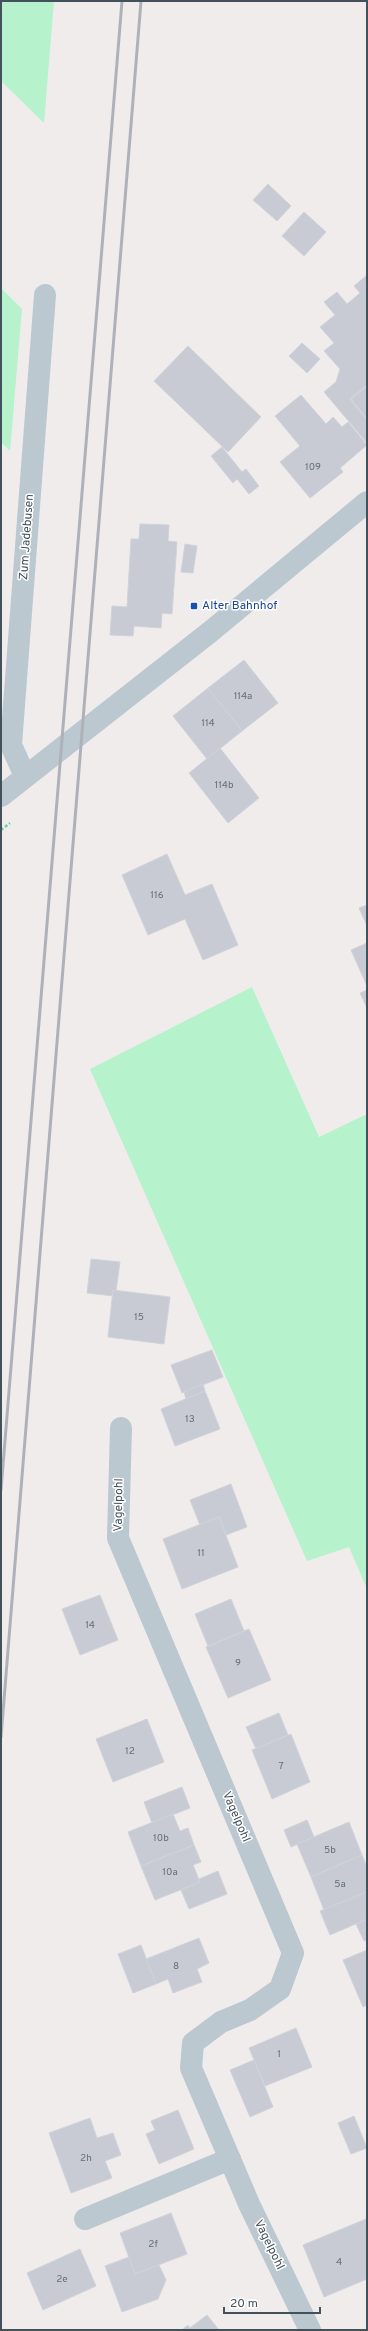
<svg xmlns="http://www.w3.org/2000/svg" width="368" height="2331" font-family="Overpass,sans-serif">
<rect width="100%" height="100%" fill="#f0ecec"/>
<g fill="#b6f2cc">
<polygon points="1,1 54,1 44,123 1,81"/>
<polygon points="1,288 22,309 10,451 1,442"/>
<polygon points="252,987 319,1137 367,1114 367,1589 349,1547 307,1561 90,1069"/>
</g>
<g fill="#c8cbd3" stroke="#d0d3d9">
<polygon points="268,184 291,206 277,221 253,200"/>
<polygon points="304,212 326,232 304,256 282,236"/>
<polygon points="367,275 367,385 350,399 367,420 367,443 324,392 336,382 340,369 324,351 334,343 320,327 335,315 324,302 337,292 347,304 360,293 354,286"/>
<polygon points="302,343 320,359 307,373 289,356"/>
<polygon points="188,346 261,417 228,452 154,381"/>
<polygon points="367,386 367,419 351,399"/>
<polygon points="301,395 326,424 333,417 342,427 348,422 367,445 340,468 343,472 310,498 280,462 300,446 275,416"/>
<polygon points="222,447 242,472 246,469 259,486 249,494 237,479 233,483 211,456"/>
<polygon points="140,524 169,525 168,541 177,542 172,614 162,613 161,628 134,626 133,636 110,635 112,606 127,607 131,539 139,539"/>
<polygon points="185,544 197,546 193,573 181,572"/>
<polygon points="244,660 278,703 242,731 208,688"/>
<polygon points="208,688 242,731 207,759 173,716"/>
<polygon points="220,748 259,798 228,823 189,773"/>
<polygon points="167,854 185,895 212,884 238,945 203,960 185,919 148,935 122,875"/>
<polygon points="367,905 367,926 359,908"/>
<polygon points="367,943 367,986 351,950"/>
<polygon points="367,990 367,1008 360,993"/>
<polygon points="91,1259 120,1262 116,1291 113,1290 113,1296 87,1293"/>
<polygon points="113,1290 170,1297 164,1344 108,1337"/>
<polygon points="212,1350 223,1377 182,1393 171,1365"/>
<polygon points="203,1384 205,1391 186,1399 184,1392"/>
<polygon points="205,1391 220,1429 175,1446 161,1409"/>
<polygon points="231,1484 247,1527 226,1535 219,1517 200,1525 190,1500"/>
<polygon points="219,1517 238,1567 182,1589 163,1539"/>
<polygon points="100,1595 118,1640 80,1655 62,1609"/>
<polygon points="231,1599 244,1631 208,1646 195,1614"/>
<polygon points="249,1629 271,1680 228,1698 206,1647"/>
<polygon points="279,1713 288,1735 256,1749 246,1727"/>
<polygon points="147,1719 164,1762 113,1782 96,1739"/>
<polygon points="291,1734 310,1782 272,1799 252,1750"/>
<polygon points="182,1787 190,1808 152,1823 144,1802"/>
<polygon points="173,1814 180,1831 188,1828 194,1845 141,1866 128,1832"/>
<polygon points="307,1820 314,1837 291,1847 284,1830"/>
<polygon points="349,1822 362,1855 311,1877 297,1844"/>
<polygon points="194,1845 201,1862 193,1865 200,1882 155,1900 141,1866"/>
<polygon points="362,1855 367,1867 367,1892 324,1910 311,1877"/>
<polygon points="218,1871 227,1894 189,1909 181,1890 200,1882 199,1879"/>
<polygon points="367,1892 367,1919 330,1935 320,1911"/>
<polygon points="367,1919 367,1940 364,1941 356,1924"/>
<polygon points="199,1938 209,1963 197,1969 202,1982 173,1993 168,1979 156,1984 146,1959"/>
<polygon points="141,1945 156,1984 133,1993 118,1954"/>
<polygon points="367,1950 367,2005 363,2007 343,1960"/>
<polygon points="296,2028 312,2067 265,2086 249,2048"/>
<polygon points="254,2060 273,2107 250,2117 230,2070"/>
<polygon points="178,2110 194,2149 159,2164 146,2134 155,2130 151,2121"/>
<polygon points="354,2116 367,2148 351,2154 338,2123"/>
<polygon points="90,2118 97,2138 113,2133 121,2155 105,2161 112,2178 71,2193 49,2133"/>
<polygon points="171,2213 187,2254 135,2274 120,2233"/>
<polygon points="366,2219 367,2279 324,2297 303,2245"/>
<polygon points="80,2249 96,2286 43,2310 27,2273"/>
<polygon points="129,2257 135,2274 159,2265 166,2280 158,2299 122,2312 105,2266"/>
<polygon points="207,2315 219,2330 182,2330 188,2325 190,2328"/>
</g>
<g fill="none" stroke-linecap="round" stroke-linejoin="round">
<polyline stroke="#6cd29d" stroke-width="2.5" stroke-dasharray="3 2" stroke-linecap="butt" points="1,830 10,823"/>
<g stroke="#bbc8d0" stroke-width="22">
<polyline points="25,776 11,745 45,295"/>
<polyline points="1,796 210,632 367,502"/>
<polyline points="121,1428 118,1538 293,1953 280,1989 250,2010 221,2022 193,2043 191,2068 249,2204 310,2330"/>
<polyline points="85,2219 230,2159"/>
</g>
<g stroke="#aeb2b8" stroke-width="3">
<polyline points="1,1490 122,1"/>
<polyline points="1,1737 141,1"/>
</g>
</g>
<rect fill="#1a4fb4" stroke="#fff" stroke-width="1.5" x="190" y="602" width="8" height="8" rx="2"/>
<g text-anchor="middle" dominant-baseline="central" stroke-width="3" stroke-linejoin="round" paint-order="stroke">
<g font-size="10" fill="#647079">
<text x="313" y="467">109</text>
<text x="243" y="696">114a</text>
<text x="208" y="723">114</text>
<text x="224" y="785">114b</text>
<text x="157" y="895">116</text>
<text x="139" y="1317">15</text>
<text x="190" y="1419">13</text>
<text x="201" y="1553">11</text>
<text x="90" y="1625">14</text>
<text x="238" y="1663">9</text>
<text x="130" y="1751">12</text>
<text x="281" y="1766">7</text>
<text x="161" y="1838">10b</text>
<text x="330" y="1850">5b</text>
<text x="170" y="1872">10a</text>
<text x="340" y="1884">5a</text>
<text x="176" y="1966">8</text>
<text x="279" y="2054">1</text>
<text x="86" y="2158">2h</text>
<text x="153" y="2244">2f</text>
<text x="339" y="2262">4</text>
<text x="62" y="2279">2e</text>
</g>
<g font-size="12" fill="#43515b" stroke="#fff">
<text transform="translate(27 537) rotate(-86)">Zum Jadebusen</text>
<text transform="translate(119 1505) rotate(-89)">Vagelpohl</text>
<text transform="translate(236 1817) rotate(67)">Vagelpohl</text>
<text transform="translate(269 2245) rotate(64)">Vagelpohl</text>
</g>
<g font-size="12" fill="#164399" stroke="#fff" text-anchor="start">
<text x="202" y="606">Alter Bahnhof</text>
</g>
</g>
<rect width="368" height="2331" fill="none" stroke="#43515b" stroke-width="4"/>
<path d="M224 2307v6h96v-6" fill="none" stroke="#43515b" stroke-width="2"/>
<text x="230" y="2307" font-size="12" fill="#43515b" stroke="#ffffff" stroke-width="3" paint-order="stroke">20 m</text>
</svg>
